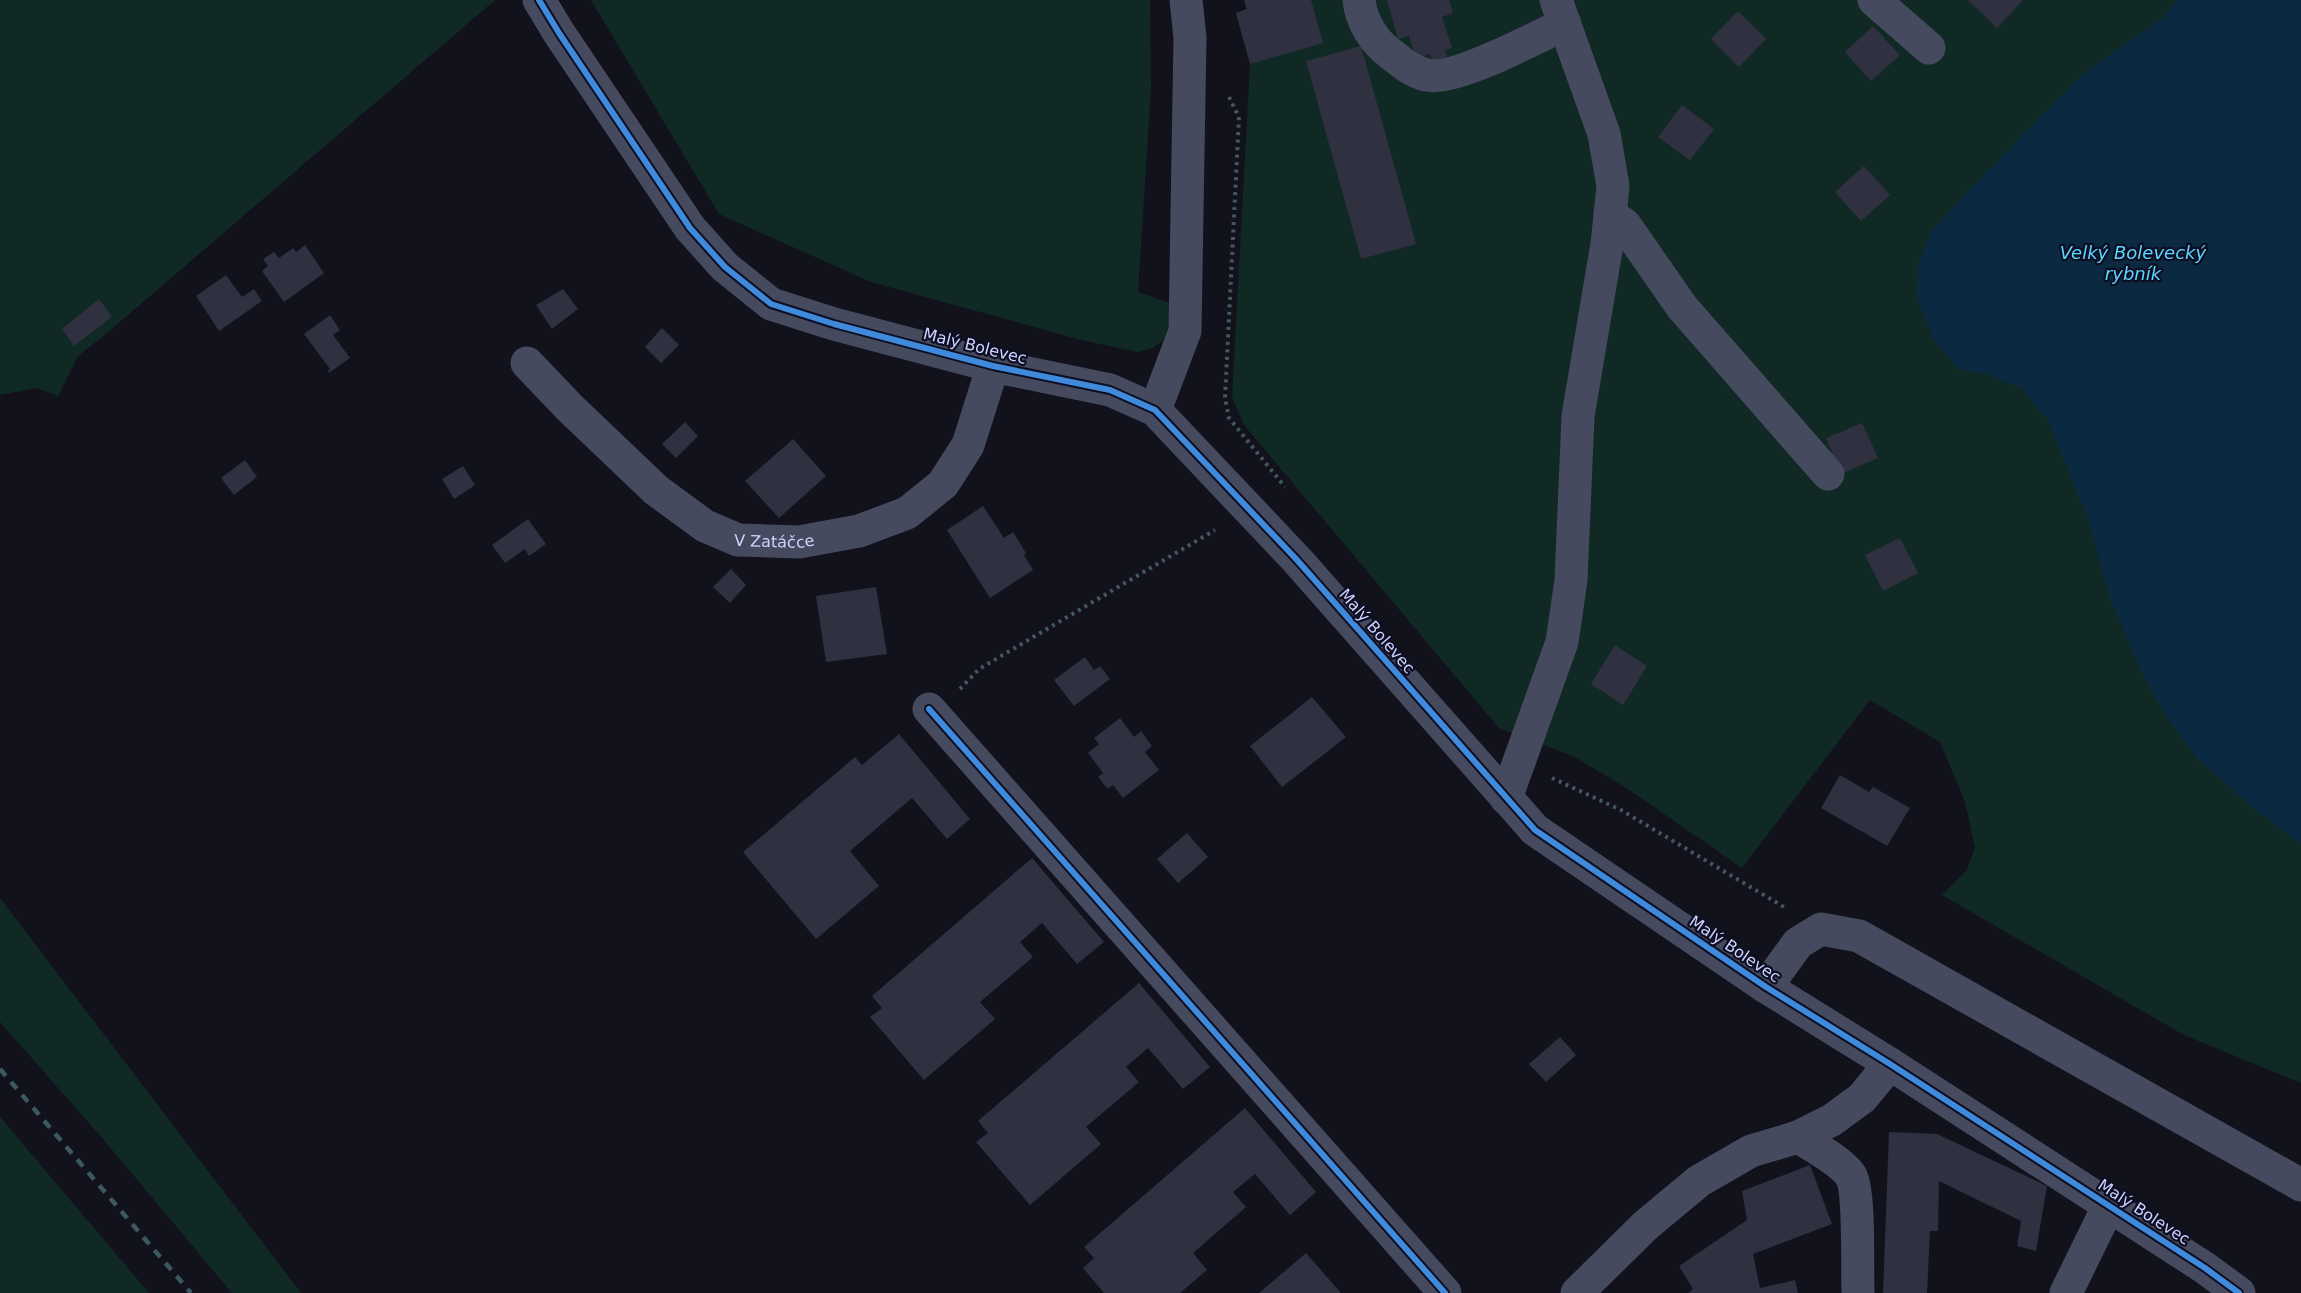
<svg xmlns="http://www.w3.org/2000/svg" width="2301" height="1293" font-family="'DejaVu Sans',sans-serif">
<rect width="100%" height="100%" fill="#12121d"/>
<g fill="#102924">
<polygon points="0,0 495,0 107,333 78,356 58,396 36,388 0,395"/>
<polygon points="591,0 1150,0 1151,89 1138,292 1170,303 1168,336 1153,348 1138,352 1081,340 871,282 719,214"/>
<polygon points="1244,0 2301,0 2301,1083 2184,1035 1942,895 1966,871 1975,848 1965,802 1940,742 1870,700 1742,868 1628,789 1573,756 1499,728 1244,425 1232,397 1250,64 1236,13 1246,9"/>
<polygon points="0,898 301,1293 232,1293 103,1139 0,1022"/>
<polygon points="0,1117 149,1293 0,1293"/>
</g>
<polygon fill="#0b2a41" points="2176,0 2301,0 2301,844 2256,810 2198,760 2167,718 2146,681 2111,602 2088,519 2048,420 2021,388 1986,374 1960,370 1933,339 1917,298 1918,263 1932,231 1966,193 2086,71 2164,17"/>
<g fill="#2f3040">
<polygon points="1244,0 1311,0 1323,43 1250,64 1236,13 1247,9"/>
<polygon points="1387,0 1449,0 1453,13 1442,17 1452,48 1445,50 1447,57 1433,61 1430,54 1416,59 1409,36 1398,39"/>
<polygon points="1968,0 2023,0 1997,28"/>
<polygon points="1738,11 1766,39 1739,67 1711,39"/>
<polygon points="1873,26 1900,55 1871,81 1845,52"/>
<polygon points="1361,46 1416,244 1361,259 1306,61"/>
<polygon points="1682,105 1714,129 1690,160 1658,137"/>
<polygon points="1864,166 1890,195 1861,221 1835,192"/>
<polygon points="305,245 324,273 284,302 262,271 268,266 263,259 274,252 279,258 293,248 296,252"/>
<polygon points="226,275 242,297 254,289 262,301 219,331 196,296"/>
<polygon points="563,289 578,309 552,329 536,305"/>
<polygon points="99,299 112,317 74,346 62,329"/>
<polygon points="330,315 340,330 333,335 350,358 329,373 328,371 330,369 304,334"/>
<polygon points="662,328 679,345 661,363 645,347"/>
<polygon points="685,422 698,436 676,458 662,444"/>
<polygon points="1862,423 1878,458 1841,474 1826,438"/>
<polygon points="793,439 826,476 779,518 745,481"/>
<polygon points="245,460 257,477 234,495 221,478"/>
<polygon points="463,466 475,485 454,499 442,479"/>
<polygon points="983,506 1004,538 1013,532 1026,553 1024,555 1033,570 990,598 947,530"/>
<polygon points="528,519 546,544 529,556 525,549 505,563 492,545"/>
<polygon points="1900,538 1918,573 1883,591 1865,555"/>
<polygon points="731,569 746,585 730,603 713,587"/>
<polygon points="876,587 887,654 826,662 816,596"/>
<polygon points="1615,645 1647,666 1623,705 1591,684"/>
<polygon points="1085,657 1094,670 1100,666 1110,679 1074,706 1054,680"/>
<polygon points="1312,697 1346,737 1282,787 1250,746"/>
<polygon points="1120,718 1134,737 1141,731 1152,746 1145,752 1159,770 1123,798 1113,785 1108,789 1098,777 1103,773 1088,753 1099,744 1094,738"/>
<polygon points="899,734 970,819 947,839 912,798 850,851 879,886 816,939 743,852 855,757 862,765"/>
<polygon points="1840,775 1869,792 1873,787 1910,808 1887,846 1821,808"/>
<polygon points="1187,833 1208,857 1178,883 1157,859"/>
<polygon points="1032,858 1104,942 1077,964 1042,923 1020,942 1033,957 980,1002 995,1019 924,1080 870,1017 882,1008 872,996"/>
<polygon points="1139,983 1210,1067 1183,1089 1148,1048 1126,1067 1139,1082 1086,1127 1101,1144 1030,1205 976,1142 988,1133 978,1121"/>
<polygon points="1560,1037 1576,1055 1546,1082 1529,1064"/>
<polygon points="1245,1108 1316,1192 1290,1215 1255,1174 1233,1192 1246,1207 1193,1253 1207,1270 1180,1293 1104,1293 1083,1268 1094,1258 1084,1247"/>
<polygon points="1889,1132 1937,1134 2047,1186 2036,1251 2017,1246 2021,1221 1939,1181 1938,1231 1930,1231 1927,1293 1883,1293"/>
<polygon points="1810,1165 1832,1224 1753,1254 1760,1288 1795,1280 1798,1293 1688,1293 1693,1289 1679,1266 1747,1220 1742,1191"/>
<polygon points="1306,1253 1341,1293 1259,1293"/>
</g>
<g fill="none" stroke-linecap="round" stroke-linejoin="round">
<g stroke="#445860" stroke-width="4" stroke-dasharray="3 4.5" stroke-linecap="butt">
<polyline points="1229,97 1239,117 1225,398 1229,418 1285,487"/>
<polyline points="960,689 979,669 1215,530"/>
<polyline points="1552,778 1621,810 1784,907"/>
</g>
<g stroke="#464a5e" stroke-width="33">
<polyline points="539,0 559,33 690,228 725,267 771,304 834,324 993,366 1110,390 1155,410 1297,560 1535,830 1766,987 1890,1064 2205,1268 2239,1293"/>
<path d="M1359,0C1361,21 1374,42 1391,54C1402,63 1413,72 1427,75C1455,82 1536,37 1565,24"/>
<polyline points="1874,0 1929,48"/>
<polyline points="1610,214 1625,225 1682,307 1828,474"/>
<path id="s1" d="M527,363L570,408L656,490L705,526L738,540L799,542L859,531L907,513L943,484L968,445L993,366"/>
<polyline points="1155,410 1185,331 1190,38 1186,0"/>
<polyline points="929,709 1445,1293"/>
<polyline points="1506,798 1562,642 1571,580 1578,416 1607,244 1613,186 1604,134 1556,0"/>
<polyline points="1766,987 1798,943 1821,929 1859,936 2301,1185"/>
<path d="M1798,1137C1813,1146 1842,1162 1851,1176C1860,1192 1857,1270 1858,1293"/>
<polyline points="1577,1293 1646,1225 1699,1181 1751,1151 1798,1137 1832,1120 1862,1098 1890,1064"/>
<polyline points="2066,1293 2109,1205"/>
</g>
<polyline stroke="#3c5861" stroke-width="4.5" stroke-dasharray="9 8" stroke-linecap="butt" points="0,1069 191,1293"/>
<defs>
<g id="cycleway">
<polyline points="539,0 559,33 690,228 725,267 771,304 834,324 993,366 1110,390 1155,410 1297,560 1535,830 1766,987 1890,1064 2205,1268 2239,1293"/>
<polyline points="929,709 1445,1293"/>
</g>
</defs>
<use href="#cycleway" stroke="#0d0e22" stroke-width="10"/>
<use href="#cycleway" stroke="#408adc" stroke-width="6"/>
</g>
<g text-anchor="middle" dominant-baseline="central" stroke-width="4.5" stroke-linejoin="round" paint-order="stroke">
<g font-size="16" fill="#ced3ff" stroke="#0d0e22">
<text transform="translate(975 346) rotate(14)">Malý Bolevec</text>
<text stroke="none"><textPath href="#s1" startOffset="314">V Zatáčce</textPath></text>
<text transform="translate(1377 631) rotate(49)">Malý Bolevec</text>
<text transform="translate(1735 949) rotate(34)">Malý Bolevec</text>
<text transform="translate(2144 1212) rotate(33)">Malý Bolevec</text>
</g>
<g font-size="18" font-style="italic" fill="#5cd7ff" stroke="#0d0e22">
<text x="2133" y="252">Velký Bolevecký<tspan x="2133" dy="21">rybník</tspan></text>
</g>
</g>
</svg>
